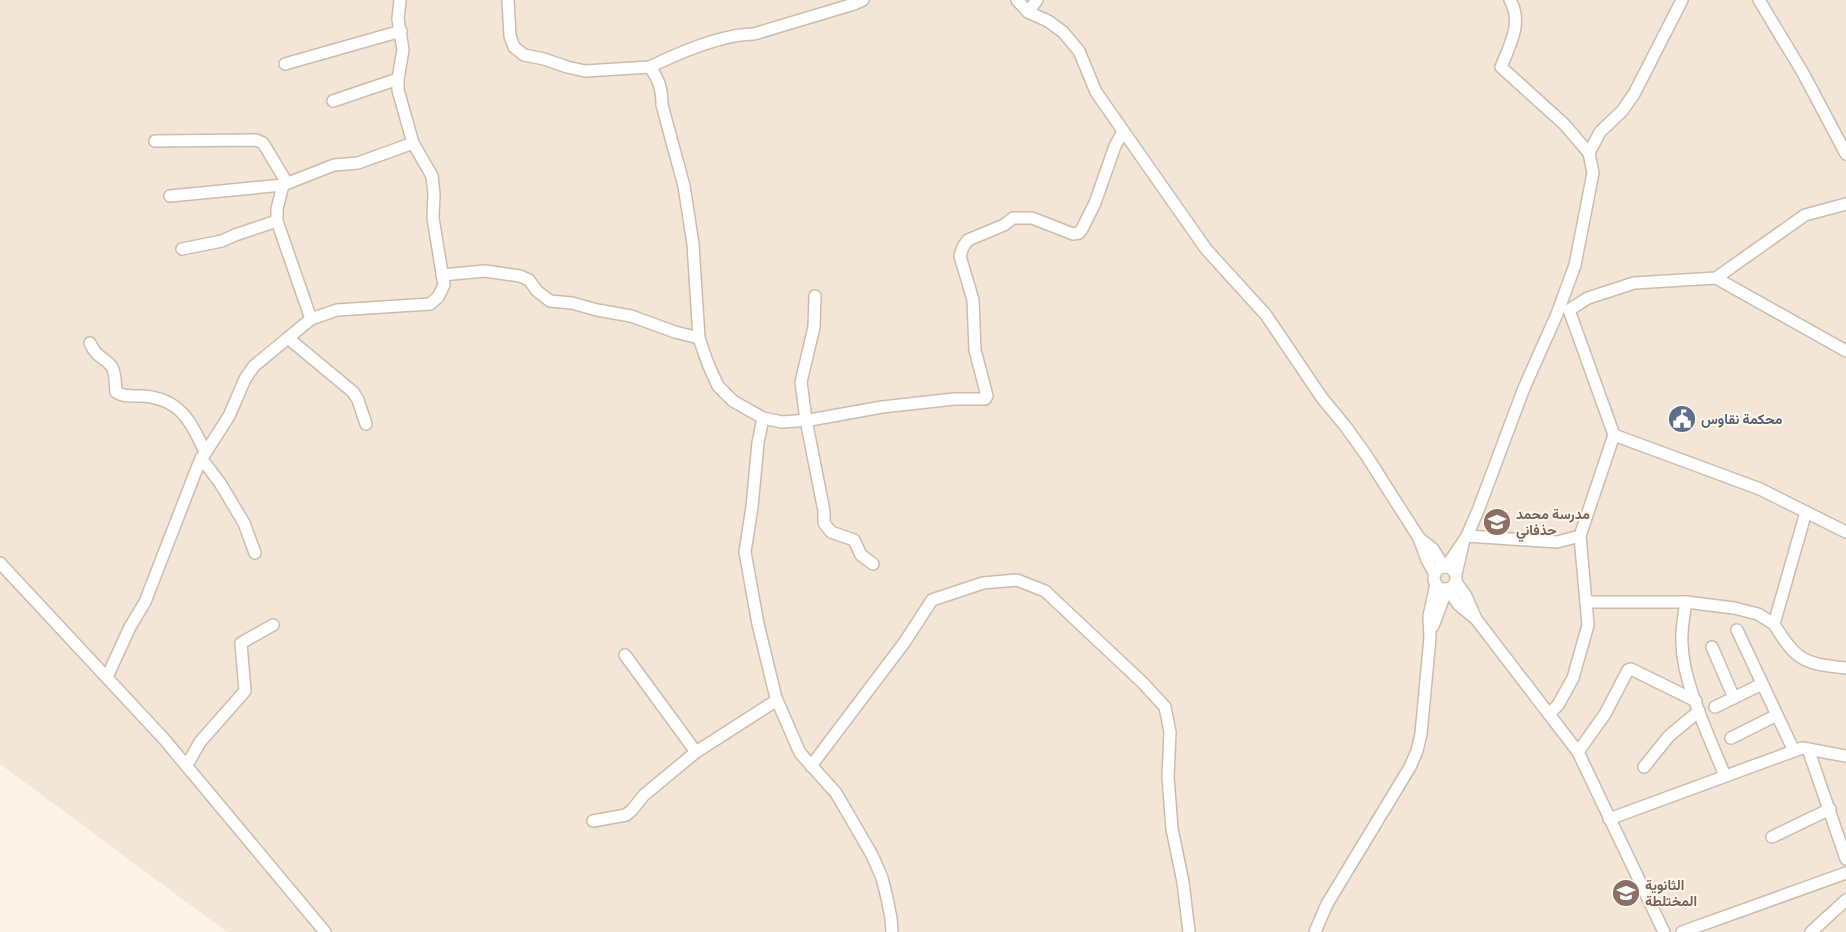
<svg xmlns="http://www.w3.org/2000/svg" width="1846" height="932" font-family="Ubuntu,Vazirmatn,sans-serif">
<rect width="100%" height="100%" fill="#fbf4e7"/>
<polygon fill="#f3e6d6" points="0,0 1846,0 1846,932 227,932 0,764"/>
<g fill="none" stroke-linecap="round" stroke-linejoin="round">
<defs>
<g id="minor">
<path d="M508,0L510,36L514,47L524,55L544,59L567,67L585,71L650,67C659,80 662,89 662,105L684,186L693,244L699,338L708,364L718,386L733,401L763,418L782,422L810,420L882,407L954,399H985L987,396L975,350L973,300L960,256L963,247L968,240L1004,225L1013,218H1032L1073,234L1079,233L1082,229L1095,203L1115,146L1123,131"/>
<polyline points="1017,0 1028,12 1048,21 1063,32 1079,51 1096,92 1206,249 1266,315 1322,398 1346,427 1366,455 1419,538 1433,549 1444,567"/>
<path d="M1510,0C1523,22 1510,45 1501,67L1564,124L1589,153"/>
<polyline points="1759,0 1803,73 1846,154"/>
<polyline points="1028,12 1037,0"/>
<polyline points="285,64 401,31"/>
<path d="M650,67C678,53 723,34 754,34L854,4L863,0"/>
<polyline points="333,101 398,79"/>
<polyline points="155,141 256,140 263,143 287,183"/>
<polyline points="170,196 283,185 334,165 358,163 413,143"/>
<polyline points="1846,204 1805,215 1716,278 1634,283 1588,298 1569,310 1614,435 1760,489 1846,532"/>
<polyline points="277,221 311,319"/>
<polyline points="182,249 222,241 235,235 277,221 277,209 283,185"/>
<polyline points="442,275 485,271 520,276 529,280 537,291 550,301 572,303 597,310 631,316 675,332 699,338"/>
<polyline points="1716,278 1846,351"/>
<polyline points="815,296 814,327 801,382 806,420 824,511 824,523 831,532 854,540 861,555 873,564"/>
<polyline points="288,338 353,392 358,400 366,424"/>
<path d="M90,343C97,359 105,357 112,367C116,374 115,384 116,392C123,397 133,396 142,396C180,398 191,422 205,452"/>
<polyline points="763,418 758,443 752,507 745,552 758,624 776,698 800,753 836,793 872,855 882,878 887,898 891,918 892,932"/>
<polyline points="201,458 220,483 244,523 255,553"/>
<path d="M1806,512L1774,624C1796,661 1805,664 1846,668"/>
<polyline points="1467,536 1557,542 1580,536 1614,435"/>
<polyline points="1419,538 1427,560 1435,574"/>
<polyline points="0,563 164,739 325,932"/>
<circle cx="1445" cy="578" r="11"/>
<polyline points="1446,567 1467,536 1479,508 1524,388 1557,314 1575,265 1593,173 1589,153 1600,132 1622,111 1634,94 1682,0"/>
<polyline points="1456,574 1463,544"/>
<polyline points="1456,582 1466,596 1476,619"/>
<polyline points="1448,589 1458,604 1476,619 1578,752 1664,932"/>
<polyline points="1586,602 1686,602 1734,608 1758,614 1774,624"/>
<path d="M1686,602C1684,615 1681,630 1682,644C1683,684 1710,738 1725,776"/>
<polyline points="1433,626 1447,589"/>
<polyline points="1737,630 1794,751"/>
<polyline points="1712,647 1734,698"/>
<polyline points="625,655 696,752"/>
<polyline points="107,677 130,627 145,602 199,463 229,416 245,379 254,366 311,319 337,310 430,304 438,297 444,285 433,218 434,194 432,176 413,143 398,90 398,79 403,50 398,19 400,0"/>
<polyline points="1715,707 1762,684"/>
<polyline points="1549,714 1558,705 1573,678 1588,625 1580,536"/>
<polyline points="1731,738 1777,715"/>
<polyline points="1808,749 1846,756"/>
<polyline points="1578,752 1605,714 1628,670 1631,669 1696,701"/>
<polyline points="184,762 190,760 200,742 245,691 241,643 273,625"/>
<polyline points="811,766 904,643 932,600 983,583 1017,580 1045,591 1143,683 1165,707 1170,732 1168,777 1172,829 1183,882 1189,932"/>
<polyline points="1644,767 1669,736 1699,711"/>
<polyline points="1609,819 1802,748 1808,749 1846,859"/>
<polyline points="593,821 626,815 632,810 644,795 696,752 777,700"/>
<polyline points="1772,837 1830,809"/>
<polyline points="1315,932 1327,904 1410,767 1417,751 1421,734 1430,638 1429,616 1436,584"/>
<polyline points="1682,932 1846,873"/>
<polyline points="1811,932 1846,900"/>
</g>
</defs>
<use href="#minor" stroke="#cdbcae" stroke-width="14"/>
<use href="#minor" stroke="#fff" stroke-width="11"/>
</g>
<defs>
<symbol id="civic-disc" viewBox="-11 -11 22 22"><circle r="9.5" fill="#5c6f8a" stroke="#fef8ed"/><path d="M-.6-6.5H3V-4.5H.6V-3L4-1V1h2V6H-6V1h2V-1L-.6-3ZM-1.2 2.5V6h2.4V2.5Z" fill="#fff"/></symbol>
<symbol id="school-disc" viewBox="-11 -11 22 22"><circle r="9.5" fill="#8d6e63" stroke="#fef8ed"/><path d="M0-5L7-2L0 1L-7-2ZM-4 1L0 2.5L4 1V4Q0 6-4 4Z" fill="#fff"/></symbol>
</defs>
<g fill-rule="evenodd">
<use href="#civic-disc" x="1666" y="403" width="32" height="32"/>
<use href="#school-disc" x="1481" y="506" width="32" height="32"/>
<use href="#school-disc" x="1610" y="877" width="32" height="32"/>
</g>
<g text-anchor="middle" dominant-baseline="central" stroke-width="4" stroke-linejoin="round" paint-order="stroke">
<g font-size="14" font-weight="bold" fill="#4e5e75" stroke="#fef8ed" text-anchor="start">
<text x="1701" y="419">محكمة نقاوس</text>
</g>
<g font-size="14" font-weight="bold" fill="#785e54" stroke="#fef8ed" text-anchor="start">
<text x="1516" y="514">مدرسة محمد<tspan x="1516" dy="16">حذفاني</tspan></text>
<text x="1645" y="885">الثانوية<tspan x="1645" dy="16">المختلطة</tspan></text>
</g>
</g>
</svg>
